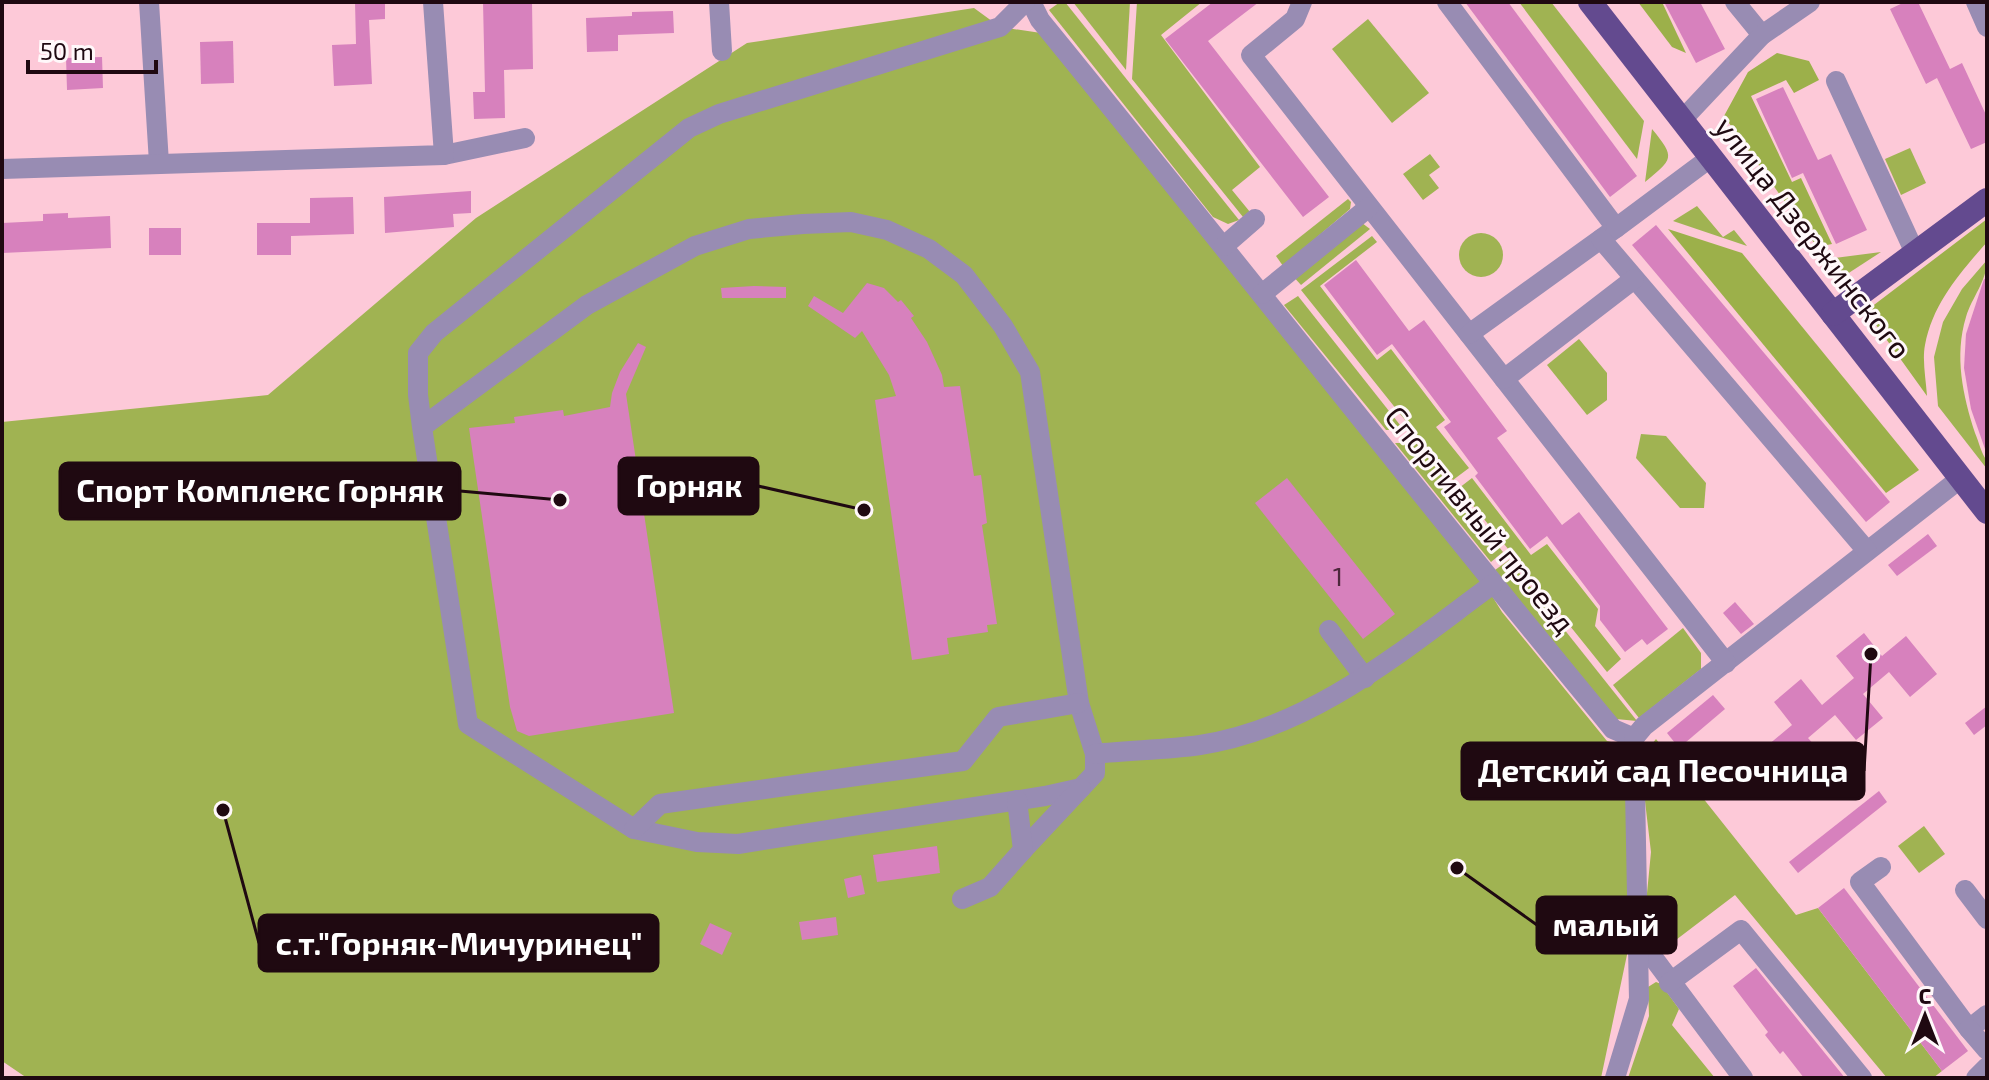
<svg xmlns="http://www.w3.org/2000/svg" width="1989" height="1080" font-family="'Exo 2',sans-serif">
<rect width="100%" height="100%" fill="#fdc9d8"/>
<g fill="#a0b352">
<polygon points="1060,2 1065,2 1239,220 1228,224 1213,217 1049,10"/>
<polygon points="1073,2 1130,2 1126,70"/>
<polygon points="1137,2 1202,2 1161,35 1260,167 1232,190 1250,212 1243,217 1132,79"/>
<polygon points="1519,2 1551,2 1644,121 1637,159"/>
<polygon points="974,8 1000,27 1041,33 1474,567 1502,612 1607,741 1628,746 1628,950 1601,1078 27,1078 2,1061 2,422 268,395 476,218 747,43"/>
<polygon points="1368,19 1429,93 1392,123 1332,49"/>
<path d="M1652,129C1676,158 1673,159 1645,182Z"/>
<polygon points="1910,148 1926,183 1901,195 1885,159"/>
<polygon points="1430,154 1440,167 1429,175 1439,188 1423,200 1403,174"/>
<polygon points="1348,199 1351,202 1350,209 1283,266 1276,256"/>
<polygon points="1697,206 1723,237 1734,230 1747,246 1673,221"/>
<polygon points="1362,223 1370,229 1301,285 1292,275"/>
<circle cx="1481" cy="255" r="22"/>
<polygon points="1372,236 1377,242 1320,286 1377,360 1391,349 1445,420 1436,427 1469,468 1453,480 1301,290"/>
<polygon points="1881,252 1841,278 1827,259"/>
<path d="M1987,260C1987,281 1972,297 1966,317C1954,356 1963,396 1975,433C1979,442 1981,453 1987,461V469L1938,406L1934,357L1943,322L1962,289Z"/>
<polygon points="1298,296 1404,430 1386,430 1284,305"/>
<polygon points="1579,339 1607,373 1607,400 1587,415 1547,365"/>
<polygon points="1641,434 1666,436 1706,483 1704,508 1680,508 1636,458"/>
<polygon points="1395,443 1416,443 1503,552 1491,562"/>
<polygon points="1472,478 1531,555 1547,544 1598,609 1595,626 1621,659 1607,672 1459,488"/>
<polygon points="1509,560 1637,721 1616,719 1610,715 1495,570"/>
<polygon points="1683,628 1701,653 1701,669 1639,718 1613,685"/>
<polygon points="1656,739 1796,915 1818,908 1942,1071 1933,1078 1887,1078 1735,895 1668,946 1655,942 1644,924 1651,852 1640,759"/>
<polygon points="1924,826 1945,854 1919,873 1898,846"/>
<polygon points="1656,982 1661,984 1679,1009 1672,1025 1715,1078 1628,1078 1649,1016 1648,987"/>
</g>
<g fill="#9cb04a">
<polygon points="1638,2 1662,2 1686,53 1672,47"/>
<polygon points="1777,53 1809,61 1819,80 1794,93 1786,80 1751,96 1792,182 1801,178 1832,244 1817,247 1724,116 1748,72"/>
<path d="M1987,219V242C1960,273 1933,303 1925,345C1922,360 1926,380 1927,396L1866,311Z"/>
<polygon points="1668,229 1742,253 1919,470 1886,493"/>
</g>
<g fill="#d781bd">
<polygon points="355,2 385,2 385,19 369,20 372,84 334,86 332,45 356,44"/>
<polygon points="483,2 532,2 533,69 504,70 505,118 474,119 473,92 485,92"/>
<polygon points="1213,2 1259,2 1208,41 1329,197 1303,217 1165,39"/>
<polygon points="1465,2 1508,2 1637,176 1610,197"/>
<polygon points="1664,2 1700,2 1725,49 1696,63"/>
<polygon points="1905,2 1918,2 1950,69 1962,63 1987,117 1987,142 1971,149 1937,78 1926,84 1890,9"/>
<polygon points="673,11 674,33 618,35 618,51 587,52 586,18 632,16 632,12"/>
<polygon points="233,41 234,83 201,84 200,42"/>
<polygon points="102,57 103,88 67,90 66,58"/>
<polygon points="1783,87 1818,160 1831,154 1867,230 1836,244 1803,173 1792,178 1756,99"/>
<polygon points="471,191 471,213 453,214 454,227 385,233 384,197"/>
<polygon points="353,197 354,234 291,236 291,255 257,255 257,223 310,223 310,198"/>
<polygon points="68,213 68,218 110,216 111,248 2,253 2,223 43,221 43,214"/>
<polygon points="1656,225 1890,502 1866,522 1632,245"/>
<rect x="149" y="228" width="32" height="27"/>
<polygon points="1356,260 1409,331 1424,320 1507,431 1497,438 1562,525 1579,512 1668,629 1647,645 1642,639 1625,652 1600,620 1600,606 1547,536 1530,549 1475,476 1478,473 1444,427 1451,422 1392,344 1377,355 1324,285"/>
<polygon points="1984,279 1987,280 1985,449 1971,409 1964,368 1966,334"/>
<polygon points="867,283 884,288 898,302 901,300 914,316 911,318 927,342 942,375 944,387 960,386 974,476 981,475 987,523 982,525 997,624 987,625 988,632 947,638 949,654 912,660 875,400 896,396 889,375 862,331 855,338 808,306 814,296 843,313"/>
<polygon points="754,286 786,287 786,298 722,298 721,288"/>
<polygon points="638,343 646,347 626,394 674,713 529,736 517,731 510,707 469,428 515,423 514,417 563,410 564,416 610,407 612,393 620,372"/>
<polygon points="1287,478 1395,614 1363,639 1255,503"/>
<polygon points="1928,534 1937,546 1897,576 1888,565"/>
<polygon points="1735,602 1754,624 1741,634 1723,613"/>
<polygon points="1864,633 1882,656 1906,636 1937,674 1910,697 1889,672 1863,694 1883,718 1856,740 1835,715 1808,738 1829,762 1801,785 1788,770 1757,795 1737,771 1792,725 1774,702 1801,679 1822,705 1854,678 1836,656"/>
<polygon points="1713,695 1725,709 1679,748 1667,733"/>
<polygon points="1987,706 1987,725 1974,735 1965,723"/>
<polygon points="1879,791 1887,802 1798,873 1789,862"/>
<polygon points="937,846 940,873 877,882 873,855"/>
<polygon points="861,875 865,894 848,898 844,879"/>
<polygon points="1844,888 1968,1051 1942,1071 1818,908"/>
<polygon points="836,917 838,935 802,940 799,922"/>
<polygon points="710,923 732,933 722,955 700,944"/>
<polygon points="1756,968 1841,1073 1845,1078 1804,1078 1783,1051 1780,1054 1765,1035 1768,1032 1733,986"/>
</g>
<g fill="none" stroke-linecap="round" stroke-linejoin="round">
<g stroke="#988cb3" stroke-width="20">
<polyline points="149,2 159,163"/>
<polyline points="719,2 722,51"/>
<path d="M1031,2L1040,20C1232,255 1419,495 1613,729L1634,738L1644,726L1961,478"/>
<polyline points="1302,2 1295,19 1251,55 1726,663"/>
<polyline points="1447,2 1616,228 1469,334"/>
<polyline points="1735,2 1762,35"/>
<polyline points="1976,2 1987,27"/>
<polyline points="1836,81 1915,253"/>
<polyline points="1682,120 1762,35 1810,2"/>
<polyline points="444,155 525,138"/>
<polyline points="2,169 444,155 433,2"/>
<polyline points="1616,228 1710,158"/>
<polyline points="1601,239 1867,551"/>
<polyline points="1224,246 1255,219"/>
<polyline points="1262,294 1369,207"/>
<polyline points="1504,379 1634,279"/>
<polyline points="422,427 468,724 634,829 697,842 738,844 1045,796 1081,788 1095,773 1095,754 1079,703 1030,372 1003,326 964,275 929,249 887,230 851,222 803,224 749,229 695,246 587,305 422,427 418,395 418,353 434,333 689,128 719,114 1000,27 1025,2"/>
<polyline points="1329,630 1365,678"/>
<path d="M1095,754C1130,750 1166,750 1200,745C1313,728 1404,649 1493,584"/>
<polyline points="634,829 660,804 963,761 998,717 1079,703"/>
<polyline points="1023,850 1081,788"/>
<polyline points="1881,867 1860,882 1969,1029 1987,1015"/>
<polyline points="1965,890 1987,919"/>
<polyline points="962,899 990,887 1023,850 1017,800"/>
<polyline points="1640,940 1743,1078"/>
<polyline points="1669,983 1741,930 1862,1078"/>
<polyline points="1969,1029 1987,1050"/>
<polyline points="1615,1078 1639,999 1634,738"/>
<polyline points="1976,1078 1987,1067"/>
</g>
<g stroke="#634a8f" stroke-width="24">
<polyline points="1590,2 1987,512"/>
<polyline points="1833,314 1987,200"/>
</g>
</g>
<g text-anchor="middle" dominant-baseline="central" stroke-width="6" stroke-linejoin="round" paint-order="stroke">
<g font-size="26" fill="#4d273c">
<text x="1338" y="575">1</text>
</g>
<g font-size="30" fill="#1f0911" stroke="#fff8fa">
<text transform="translate(1814 237) rotate(52)">улица Дзержинского</text>
<text transform="translate(1481 519) rotate(51)">Спортивный проезд</text>
</g>
</g>
<path fill="none" stroke="#1f0911" stroke-width="3" d="M864 510L758 486M560 500L460 491M1871 654L1864 771M1457 868L1537 925M223 810L259 943"/>
<g fill="#1f0911" stroke="#fff8fa" stroke-width="3">
<circle cx="864" cy="510" r="8"/>
<circle cx="560" cy="500" r="8"/>
<circle cx="1871" cy="654" r="8"/>
<circle cx="1457" cy="868" r="8"/>
<circle cx="223" cy="810" r="8"/>
</g>
<g fill="#1f0911" stroke="#1f0911" stroke-width="3">
<rect x="619" y="458" width="139" height="56" rx="8"/>
<rect x="60" y="463" width="400" height="56" rx="8"/>
<rect x="1462" y="743" width="402" height="56" rx="8"/>
<rect x="1537" y="897" width="139" height="56" rx="8"/>
<rect x="259" y="915" width="399" height="56" rx="8"/>
</g>
<g font-size="32" text-anchor="middle" font-weight="bold" fill="#fff">
<text x="689" y="497">Горняк</text>
<text x="260" y="502">Спорт Комплекс Горняк</text>
<text x="1663" y="782">Детский сад Песочница</text>
<text x="1606" y="936">малый</text>
<text x="459" y="955">с.т."Горняк-Мичуринец"</text>
</g>
<rect width="1989" height="1080" fill="none" stroke="#1f0911" stroke-width="8"/>
<g transform="translate(1925 1016)" stroke="#fff8fa" stroke-width="6" paint-order="stroke">
<path d="M0-6L14 30L0 20L-14 30Z" fill="#1f0911"/>
<text y="-12" font-size="22" font-weight="bold" text-anchor="middle" fill="#1f0911">С</text>
</g>
<path d="M28 60v12h128v-12" fill="none" stroke="#1f0911" stroke-width="4"/>
<text x="40" y="60" font-size="24" fill="#1f0911" stroke="#fff8fa" stroke-width="6" paint-order="stroke">50 m</text>
</svg>
